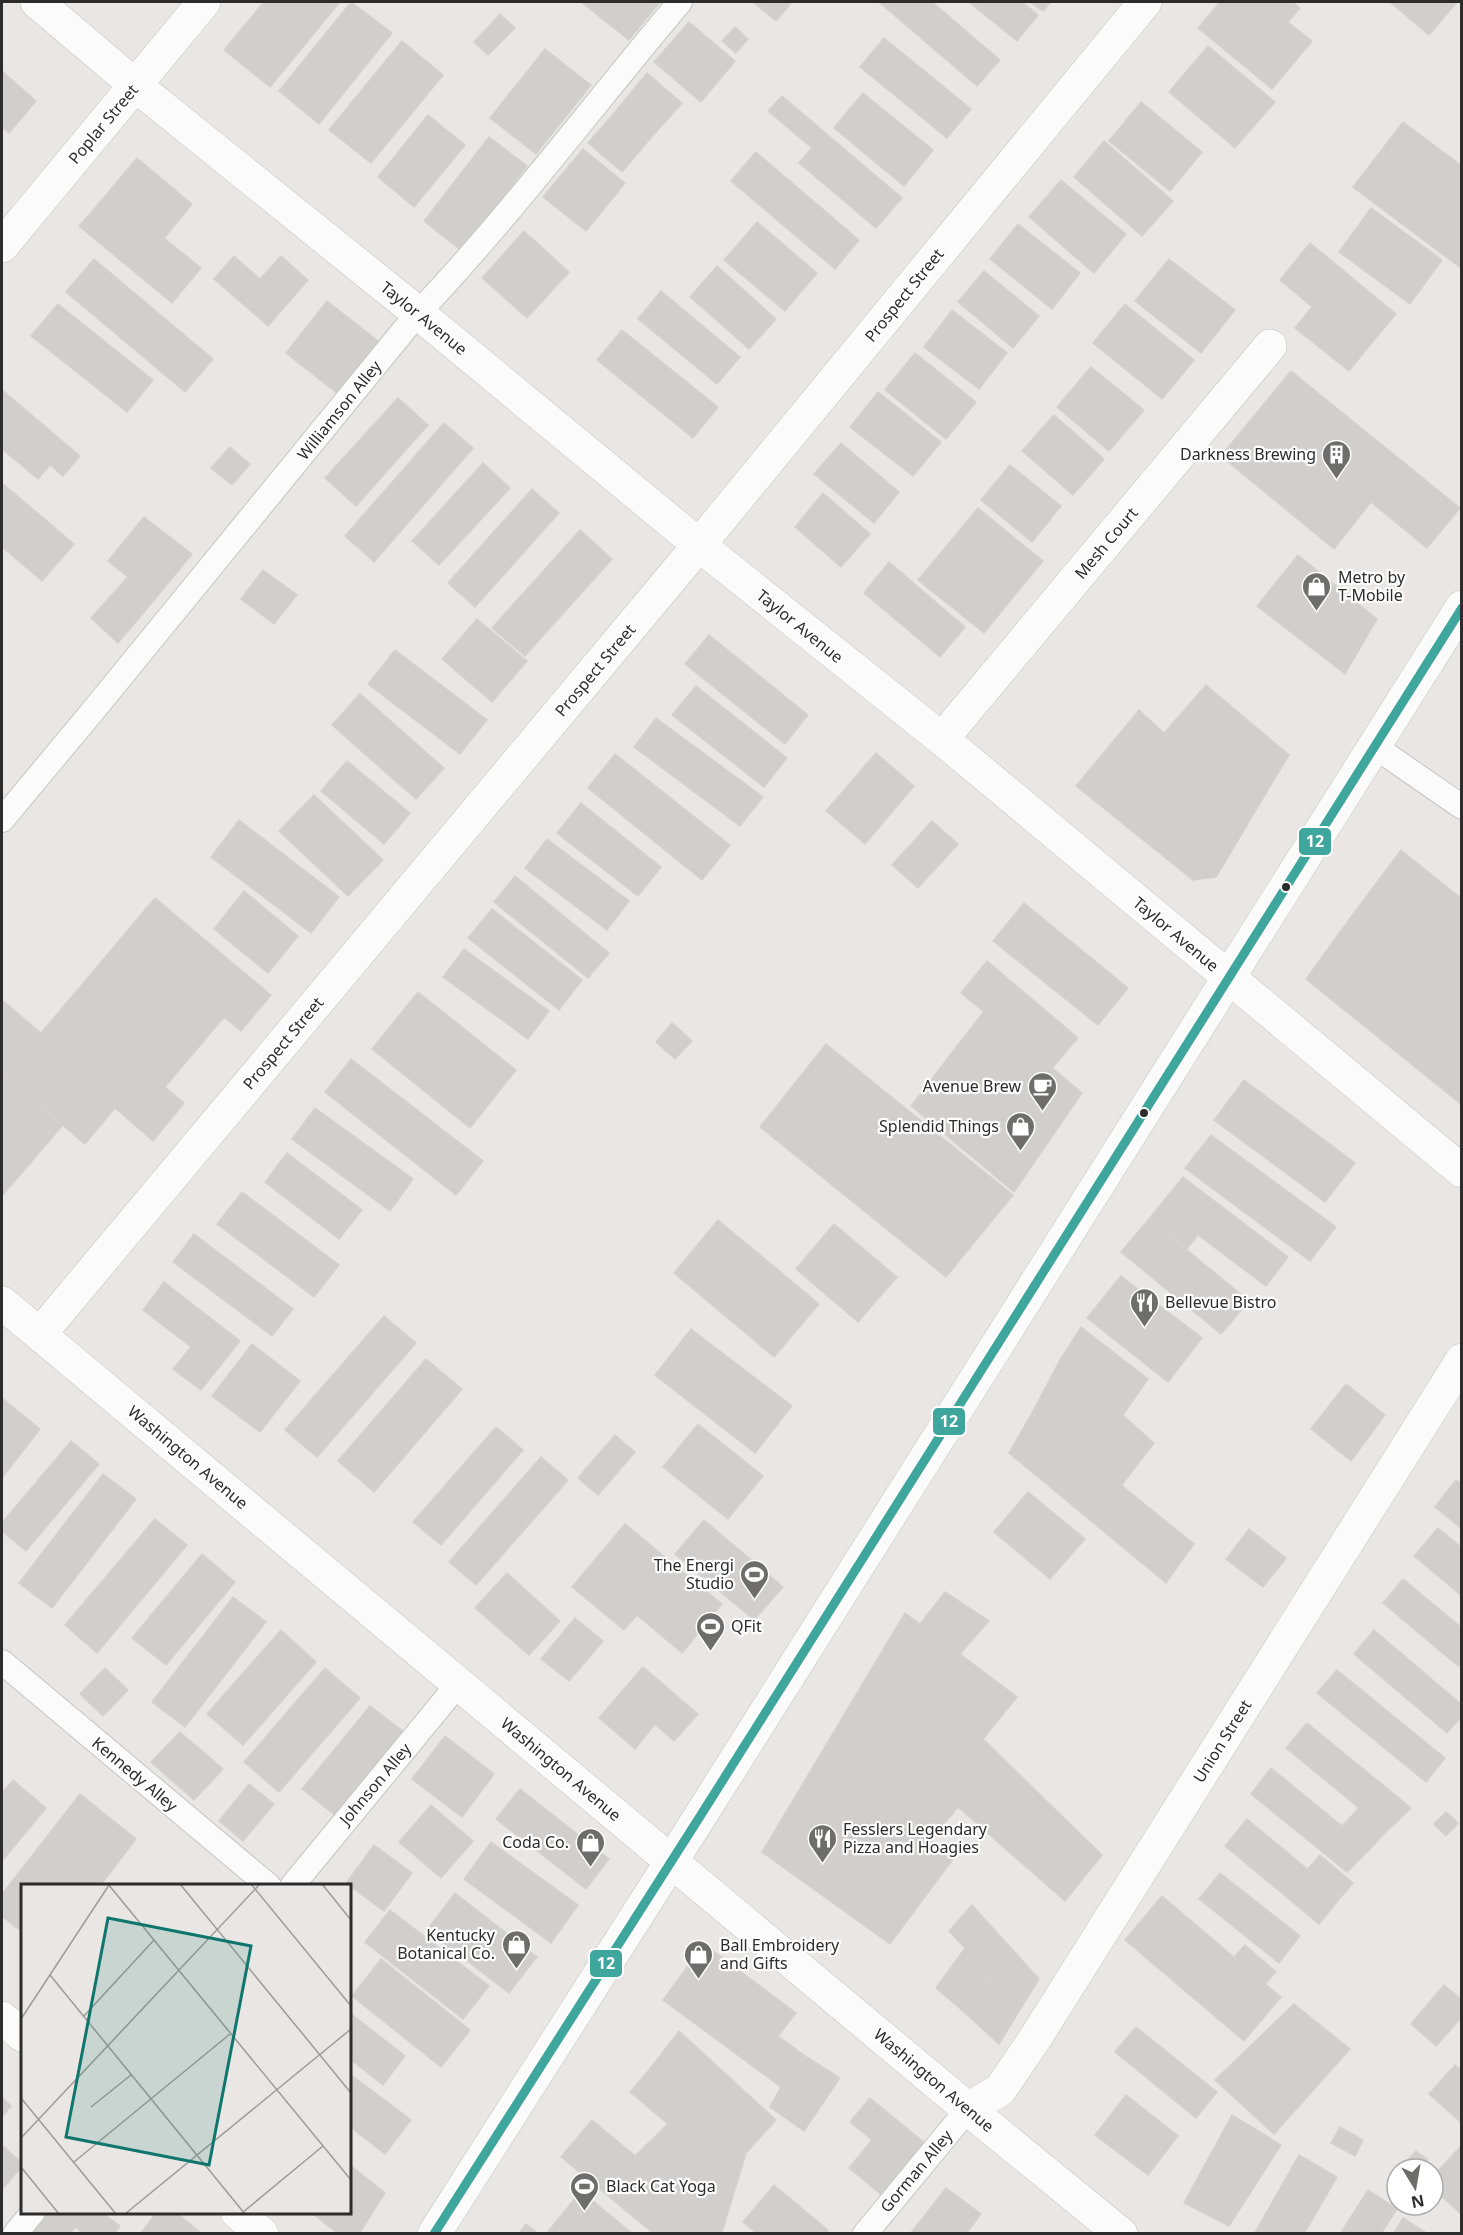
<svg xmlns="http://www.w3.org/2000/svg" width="1463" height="2235" font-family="'Noto Sans',sans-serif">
<rect width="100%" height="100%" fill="#e9e6e3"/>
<g fill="#d1cecc" stroke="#d4d2cf" stroke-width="1.5">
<polygon points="264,2 340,2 270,87 224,50"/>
<polygon points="351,2 392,33 319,124 279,91"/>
<polygon points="581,2 660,2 629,40"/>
<polygon points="753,2 792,2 776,21"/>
<polygon points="879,2 932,2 1000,60 977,86"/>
<polygon points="969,2 1022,2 1038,15 1017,41"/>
<polygon points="1030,2 1051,2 1043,11"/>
<polygon points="1220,2 1293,2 1300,8 1288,22 1312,41 1272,89 1198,28"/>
<polygon points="1390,2 1457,2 1429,35"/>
<polygon points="500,14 515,28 488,55 474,42"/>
<polygon points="689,22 735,61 701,102 654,62"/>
<polygon points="735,27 748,39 736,53 722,41"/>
<polygon points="884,38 971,109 947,138 860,67"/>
<polygon points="402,41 443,75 371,163 329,130"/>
<polygon points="1208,46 1275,102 1235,148 1169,92"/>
<polygon points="545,49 591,85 536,154 490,118"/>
<polygon points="2,71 36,101 9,133 2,127"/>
<polygon points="647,73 682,103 649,140 615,112"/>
<polygon points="863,93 933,150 904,186 834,128"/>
<polygon points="782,96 902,198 876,228 799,163 812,148 768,111"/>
<polygon points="1141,102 1202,152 1170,191 1109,141"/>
<polygon points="615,112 649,140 622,172 588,143"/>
<polygon points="428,115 465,145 414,207 378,177"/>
<polygon points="1403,122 1462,166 1461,268 1353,187"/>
<polygon points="489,137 527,166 462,251 424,221"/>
<polygon points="1104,141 1173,201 1142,236 1074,177"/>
<polygon points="583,149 625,183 586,231 543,197"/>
<polygon points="756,152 859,240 835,269 731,181"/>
<polygon points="137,158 192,204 152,253 96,207"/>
<polygon points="1061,180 1126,234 1094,273 1029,217"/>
<polygon points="96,207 152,253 164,238 201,268 172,303 79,226"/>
<polygon points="1371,208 1442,260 1410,304 1339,252"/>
<polygon points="757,222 817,273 785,311 724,260"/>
<polygon points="1018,224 1080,273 1052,309 990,259"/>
<polygon points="524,231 569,272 527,318 482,278"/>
<polygon points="1310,243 1396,314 1365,351 1280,280"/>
<polygon points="234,256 260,279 281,256 308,280 268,326 214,279"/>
<polygon points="94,259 213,359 185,392 66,292"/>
<polygon points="1169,259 1235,310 1201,353 1135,301"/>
<polygon points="717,266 776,319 749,349 690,297"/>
<polygon points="984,271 1039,316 1013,348 958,302"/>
<polygon points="661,291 740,357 717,384 638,319"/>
<polygon points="327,301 383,345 342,397 286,353"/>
<polygon points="58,304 153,380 127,412 31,336"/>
<polygon points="1125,304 1194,360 1162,399 1093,343"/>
<polygon points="1312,307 1365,351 1349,371 1295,328"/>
<polygon points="952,310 1007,353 979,389 924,347"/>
<polygon points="622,330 718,407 693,438 597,360"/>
<polygon points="915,353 976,402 946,439 885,390"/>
<polygon points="1091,367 1144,410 1109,451 1057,407"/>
<polygon points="1291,371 1460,508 1427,548 1371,502 1334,549 1221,456"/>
<polygon points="2,390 80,456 63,476 50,465 38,479 2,449"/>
<polygon points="878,392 941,442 913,476 850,427"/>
<polygon points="398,398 428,425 356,506 325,478"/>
<polygon points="1054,415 1104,459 1073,495 1022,451"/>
<polygon points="444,423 473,448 374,562 345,536"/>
<polygon points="841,443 899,492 874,523 814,474"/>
<polygon points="230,447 250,464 232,485 211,468"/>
<polygon points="483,463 510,488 439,565 412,541"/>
<polygon points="1010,465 1061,506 1032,542 981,500"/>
<polygon points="2,483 74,544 42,581 2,547"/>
<polygon points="532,489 559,513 475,607 448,583"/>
<polygon points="823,493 870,534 841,567 795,527"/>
<polygon points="978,508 1043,561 1014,596 949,543"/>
<polygon points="144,517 192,554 155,599 108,561"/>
<polygon points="580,530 612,559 525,656 492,628"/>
<polygon points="949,543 1014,596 984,633 918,580"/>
<polygon points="1298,555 1377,619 1345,674 1257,606"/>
<polygon points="889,562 965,627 940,657 864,593"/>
<polygon points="263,570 297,595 274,624 241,599"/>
<polygon points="128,577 155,599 118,643 91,618"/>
<polygon points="477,619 527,661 492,702 442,659"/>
<polygon points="709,635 808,715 785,744 685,664"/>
<polygon points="395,650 487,720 460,754 368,684"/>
<polygon points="1206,685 1289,755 1216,877 1193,880 1076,786 1139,710 1164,733"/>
<polygon points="696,686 787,758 764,787 672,715"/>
<polygon points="360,694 444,768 416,799 332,725"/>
<polygon points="656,718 763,797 740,826 634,747"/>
<polygon points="876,753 914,786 865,844 826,811"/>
<polygon points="615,754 730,845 702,880 588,788"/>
<polygon points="347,761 410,813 384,844 321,791"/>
<polygon points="314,795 383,860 348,896 279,831"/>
<polygon points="581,803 661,867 638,896 557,833"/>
<polygon points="239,820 339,897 311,933 211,857"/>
<polygon points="932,821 958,844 918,888 892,865"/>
<polygon points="547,839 629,901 607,930 525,868"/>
<polygon points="1401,850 1462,899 1462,1017 1348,921"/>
<polygon points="515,876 609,953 588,978 494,902"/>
<polygon points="244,891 298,936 268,973 214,929"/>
<polygon points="155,898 271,995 241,1031 224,1017 165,1087 184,1103 153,1141 115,1108 85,1144 2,1074 2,1000 41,1033"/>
<polygon points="1024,903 1128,988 1098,1025 993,941"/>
<polygon points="492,909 582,980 559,1010 468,938"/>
<polygon points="1348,921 1462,1017 1462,1105 1306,979"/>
<polygon points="464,949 549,1011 528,1039 443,977"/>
<polygon points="987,961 1078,1038 1052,1068 961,993"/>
<polygon points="418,992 516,1070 470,1128 372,1049"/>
<polygon points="984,1011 1082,1093 1014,1192 911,1106"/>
<polygon points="672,1023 692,1041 675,1059 656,1042"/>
<polygon points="826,1044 1013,1195 946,1277 760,1127"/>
<polygon points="351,1059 483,1161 456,1195 325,1092"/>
<polygon points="2,1074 62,1126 2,1196"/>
<polygon points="1244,1080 1355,1163 1325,1202 1214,1120"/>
<polygon points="315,1108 413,1179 390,1211 292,1139"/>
<polygon points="1211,1135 1336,1227 1310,1261 1185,1168"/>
<polygon points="287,1153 362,1210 339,1239 265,1182"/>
<polygon points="1183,1177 1288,1257 1266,1286 1198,1235 1187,1249 1149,1219"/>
<polygon points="242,1192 339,1265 314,1297 217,1224"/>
<polygon points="1149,1219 1249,1301 1221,1334 1121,1252"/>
<polygon points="718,1220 819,1304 774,1357 674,1273"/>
<polygon points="834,1224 897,1277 858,1322 796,1269"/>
<polygon points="194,1234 293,1309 272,1336 173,1262"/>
<polygon points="1121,1276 1202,1338 1168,1382 1087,1318"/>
<polygon points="164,1282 240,1341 201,1390 173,1369 191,1347 143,1310"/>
<polygon points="384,1316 416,1343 317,1457 285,1430"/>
<polygon points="1081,1327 1148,1379 1123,1415 1060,1360"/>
<polygon points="691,1329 792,1406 755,1453 655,1375"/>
<polygon points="252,1344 300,1381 260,1432 212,1396"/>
<polygon points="426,1359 462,1389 374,1492 338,1461"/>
<polygon points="1060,1360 1154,1443 1121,1486 1032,1413"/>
<polygon points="1346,1384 1385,1415 1351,1461 1311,1429"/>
<polygon points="2,1398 40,1429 2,1478"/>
<polygon points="1032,1413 1194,1544 1166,1583 1009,1453"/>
<polygon points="698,1424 763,1476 728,1519 663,1467"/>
<polygon points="496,1427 523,1450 441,1545 413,1522"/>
<polygon points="615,1435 635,1452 598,1495 578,1478"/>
<polygon points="71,1441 99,1464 26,1551 2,1531 2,1523"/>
<polygon points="541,1457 568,1480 476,1585 449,1562"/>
<polygon points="103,1474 136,1499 52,1608 19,1583"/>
<polygon points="1456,1480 1462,1484 1462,1529 1435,1507"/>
<polygon points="1028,1492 1085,1539 1050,1579 994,1532"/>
<polygon points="155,1519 187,1545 97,1653 65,1625"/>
<polygon points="704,1520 783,1587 754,1620 675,1554"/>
<polygon points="625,1524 722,1604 682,1653 637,1615 624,1630 572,1587"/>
<polygon points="1438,1528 1462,1548 1462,1596 1414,1556"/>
<polygon points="1249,1529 1286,1558 1263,1587 1226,1559"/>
<polygon points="202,1554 235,1582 166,1665 132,1638"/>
<polygon points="507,1573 560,1621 529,1655 475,1608"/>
<polygon points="1403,1579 1462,1628 1462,1661 1458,1666 1383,1603"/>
<polygon points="945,1592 989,1621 960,1654 1017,1697 983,1739 1102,1855 1065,1901 958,1807 931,1840 953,1859 890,1944 762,1852 905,1613 920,1624"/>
<polygon points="233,1597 266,1622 185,1727 152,1702"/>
<polygon points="575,1618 603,1641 569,1681 541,1659"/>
<polygon points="281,1630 316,1662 243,1745 207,1714"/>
<polygon points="1374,1630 1462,1705 1462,1716 1447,1733 1354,1654"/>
<polygon points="643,1667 698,1714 674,1741 655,1724 635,1749 599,1718"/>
<polygon points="105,1668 128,1690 103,1716 80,1694"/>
<polygon points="325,1668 360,1698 279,1792 244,1762"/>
<polygon points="1337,1670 1445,1758 1426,1782 1317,1693"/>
<polygon points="370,1706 404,1732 336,1816 302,1789"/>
<polygon points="1307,1723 1411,1808 1385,1833 1359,1808 1286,1748"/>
<polygon points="180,1732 223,1769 194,1800 151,1762"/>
<polygon points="445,1736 494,1774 462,1817 412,1779"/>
<polygon points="1271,1768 1342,1826 1368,1851 1347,1872 1251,1794"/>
<polygon points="13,1780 46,1808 2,1861 2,1793"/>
<polygon points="249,1784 274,1804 243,1841 219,1821"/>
<polygon points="520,1789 609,1859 586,1889 496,1819"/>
<polygon points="80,1794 136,1839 100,1886 22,1886 22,1932 2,1916 2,1894"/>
<polygon points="431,1805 473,1841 441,1878 399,1842"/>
<polygon points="1359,1808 1385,1833 1368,1851 1342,1826"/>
<polygon points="1446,1812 1458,1823 1446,1836 1434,1824"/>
<polygon points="1247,1819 1341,1897 1319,1924 1225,1846"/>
<polygon points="491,1842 578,1905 551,1943 464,1879"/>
<polygon points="374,1845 412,1873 384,1911 346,1883"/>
<polygon points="1320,1855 1353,1883 1341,1897 1308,1869"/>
<polygon points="1220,1873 1300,1936 1279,1963 1199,1899"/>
<polygon points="455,1893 537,1957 509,1993 427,1930"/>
<polygon points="1162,1896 1281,1997 1244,2041 1125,1940"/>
<polygon points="972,1905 1012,1949 964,2012 936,1988 965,1948 949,1931"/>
<polygon points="390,1910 489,1986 463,2019 365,1942"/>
<polygon points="704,1944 796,2013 778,2036 805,2056 781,2087 663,2000"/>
<polygon points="1245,1945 1276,1972 1265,1984 1234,1957"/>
<polygon points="1012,1949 1039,1979 999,2044 964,2012"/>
<polygon points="381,1959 470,2030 441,2067 352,1996"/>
<polygon points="1444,1985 1462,2000 1462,2017 1436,2046 1411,2024"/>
<polygon points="1294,2004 1350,2049 1274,2134 1215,2080"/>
<polygon points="350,2013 405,2056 383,2085 350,2059"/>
<polygon points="1136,2027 1217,2092 1196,2118 1115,2052"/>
<polygon points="679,2031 776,2120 746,2153 649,2070"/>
<polygon points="805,2056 840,2078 804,2131 770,2107 781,2087"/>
<polygon points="1455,2065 1462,2071 1462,2123 1429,2094"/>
<polygon points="649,2070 746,2153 723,2229 635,2156 668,2124 630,2092"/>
<polygon points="350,2074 411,2120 385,2154 350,2127"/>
<polygon points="1126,2095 1178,2136 1148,2175 1095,2135"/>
<polygon points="2,2097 11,2106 2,2117"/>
<polygon points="870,2098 926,2144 883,2196 849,2168 872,2140 850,2122"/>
<polygon points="1232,2115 1281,2145 1229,2226 1184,2203"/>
<polygon points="592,2120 723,2229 720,2234 654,2234 561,2157"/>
<polygon points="1340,2127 1363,2140 1355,2156 1331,2143"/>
<polygon points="2,2145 22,2163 22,2166 2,2190"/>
<polygon points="1461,2146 1462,2146 1462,2215 1433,2188 1433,2176"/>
<polygon points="1416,2151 1428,2160 1421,2169 1414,2169 1406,2162"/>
<polygon points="1299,2155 1337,2177 1304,2234 1254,2234"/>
<polygon points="350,2165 385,2193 359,2234 338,2234 311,2212 350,2212"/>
<polygon points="774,2185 828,2230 825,2234 757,2234 743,2222"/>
<polygon points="946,2188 981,2214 966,2234 910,2234"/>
<polygon points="1368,2190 1397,2209 1381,2234 1340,2234"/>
<polygon points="581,2191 633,2234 546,2234"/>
<polygon points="49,2212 101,2212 120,2226 114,2234 84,2234 75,2227 70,2234 36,2234 34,2232"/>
<polygon points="157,2212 176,2212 202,2234 140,2234"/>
<polygon points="1403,2218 1428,2234 1393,2234"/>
<polygon points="526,2224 539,2234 518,2234"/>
</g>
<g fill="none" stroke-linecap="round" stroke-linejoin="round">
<defs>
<g id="lane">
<polyline points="1374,746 1462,807"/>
<path d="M2,820L92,712L418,313C512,214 593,105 680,2"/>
<polyline points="2,1662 269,1886"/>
<polyline points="292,1886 459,1683"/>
<polyline points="15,2234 33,2212"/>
<polyline points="865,2234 968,2109"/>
</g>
<g id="street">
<polyline points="2,246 204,2"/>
<polyline points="942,739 1270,346"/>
<polyline points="2,1303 968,2109 1121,2234"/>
<polyline points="40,1334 699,545 1145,2"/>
<polyline points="2,2018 22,2035"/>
<polyline points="968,2109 1000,2090 1034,2040 1462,1360"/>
<polyline points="237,2212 262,2234"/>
</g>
<g id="secondary">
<polyline points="37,2 135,85 418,313 699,545 942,739 1462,1171"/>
<polyline points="434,2234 699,1818 1462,607"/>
</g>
</defs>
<use href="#lane" stroke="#c6c4c5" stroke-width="26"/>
<use href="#street" stroke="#c6c4c5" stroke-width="34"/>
<use href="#secondary" stroke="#c6c4c5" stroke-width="34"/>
<use href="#lane" stroke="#fcfbfb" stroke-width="24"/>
<use href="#street" stroke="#fcfbfb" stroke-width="33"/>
<use href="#secondary" stroke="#fcfbfb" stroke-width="33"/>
<defs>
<polyline id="bus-1" points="434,2234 699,1818 1462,608"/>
</defs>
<use href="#bus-1" stroke="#fff" stroke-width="14"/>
<use href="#bus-1" stroke="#3fa69d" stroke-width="9"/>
</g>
<defs>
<symbol id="building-pin" viewBox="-11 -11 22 30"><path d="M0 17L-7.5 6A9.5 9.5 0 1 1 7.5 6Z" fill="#6e6d6c" stroke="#fff"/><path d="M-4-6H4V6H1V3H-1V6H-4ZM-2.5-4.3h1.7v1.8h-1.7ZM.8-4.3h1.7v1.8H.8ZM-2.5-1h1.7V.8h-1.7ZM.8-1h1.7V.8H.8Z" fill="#fff"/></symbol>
<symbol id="shop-pin" viewBox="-11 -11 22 30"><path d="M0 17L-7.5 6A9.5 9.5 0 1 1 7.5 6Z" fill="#6e6d6c" stroke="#fff"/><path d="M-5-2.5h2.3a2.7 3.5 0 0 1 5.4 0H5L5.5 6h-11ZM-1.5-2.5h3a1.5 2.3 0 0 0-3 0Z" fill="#fff"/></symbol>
<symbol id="cafe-pin" viewBox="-11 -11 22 30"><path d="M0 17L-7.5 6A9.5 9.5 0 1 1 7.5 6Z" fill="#6e6d6c" stroke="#fff"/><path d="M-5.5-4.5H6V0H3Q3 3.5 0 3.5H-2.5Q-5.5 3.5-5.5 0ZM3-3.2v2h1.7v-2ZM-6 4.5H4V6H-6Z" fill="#fff"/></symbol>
<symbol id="restaurant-pin" viewBox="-11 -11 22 30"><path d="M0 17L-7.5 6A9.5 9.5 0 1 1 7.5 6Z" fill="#6e6d6c" stroke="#fff"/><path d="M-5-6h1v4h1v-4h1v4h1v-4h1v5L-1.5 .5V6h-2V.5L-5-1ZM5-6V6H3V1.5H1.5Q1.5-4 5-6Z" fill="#fff"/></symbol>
<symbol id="stadium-pin" viewBox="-11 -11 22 30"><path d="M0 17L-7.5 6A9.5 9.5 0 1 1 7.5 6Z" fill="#6e6d6c" stroke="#fff"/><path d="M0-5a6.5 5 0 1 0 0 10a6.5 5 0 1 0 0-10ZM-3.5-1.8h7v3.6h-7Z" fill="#fff"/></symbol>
</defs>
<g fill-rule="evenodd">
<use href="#building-pin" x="1320" y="438" width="33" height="45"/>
<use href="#shop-pin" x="1300" y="570" width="33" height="45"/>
<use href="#cafe-pin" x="1026" y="1070" width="33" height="45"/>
<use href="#shop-pin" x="1004" y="1110" width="33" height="45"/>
<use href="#restaurant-pin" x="1128" y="1286" width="33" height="45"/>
<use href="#stadium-pin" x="738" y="1558" width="33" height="45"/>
<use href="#stadium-pin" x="694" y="1610" width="33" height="45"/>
<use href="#restaurant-pin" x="806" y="1822" width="33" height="45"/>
<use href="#shop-pin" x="574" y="1826" width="33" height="45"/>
<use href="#shop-pin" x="500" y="1928" width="33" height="45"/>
<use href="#shop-pin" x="682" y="1938" width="33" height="45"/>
<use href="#stadium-pin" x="568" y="2170" width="33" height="45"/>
</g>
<g fill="#2c2c2c" stroke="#fff" stroke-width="2">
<circle cx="1286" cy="887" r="5"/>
<circle cx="1144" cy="1113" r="5"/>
</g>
<g text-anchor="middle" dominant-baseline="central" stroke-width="4.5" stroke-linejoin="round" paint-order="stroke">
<g font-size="16" fill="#2c2c2c" stroke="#fff">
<text transform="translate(103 124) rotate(-50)">Poplar Street</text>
<text transform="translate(904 295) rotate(-51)">Prospect Street</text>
<text transform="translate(424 318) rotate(39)">Taylor Avenue</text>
<text transform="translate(339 410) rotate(-51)">Williamson Alley</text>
<text transform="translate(1106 543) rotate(-50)">Mesh Court</text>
<text transform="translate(800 626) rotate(39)">Taylor Avenue</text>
<text transform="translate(595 670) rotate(-50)">Prospect Street</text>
<text transform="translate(1176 934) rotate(40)">Taylor Avenue</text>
<text transform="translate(283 1043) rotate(-50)">Prospect Street</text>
<text transform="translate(188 1457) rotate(40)">Washington Avenue</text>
<text transform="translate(1222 1741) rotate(-58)">Union Street</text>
<text transform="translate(561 1769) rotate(40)">Washington Avenue</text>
<text transform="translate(135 1774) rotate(40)">Kennedy Alley</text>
<text transform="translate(375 1784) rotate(-50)">Johnson Alley</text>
<text transform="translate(934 2080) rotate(40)">Washington Avenue</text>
<text transform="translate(916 2171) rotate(-50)">Gorman Alley</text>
</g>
<g font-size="16" fill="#2c2c2c" stroke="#fff" text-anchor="end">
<text x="1316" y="454">Darkness Brewing</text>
<text x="1338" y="577" text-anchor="start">Metro by<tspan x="1338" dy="18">T-Mobile</tspan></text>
<text x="1021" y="1086">Avenue Brew</text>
<text x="999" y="1126">Splendid Things</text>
<text x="1165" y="1302" text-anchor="start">Bellevue Bistro</text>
<text x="734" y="1565">The Energi<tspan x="734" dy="18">Studio</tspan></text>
<text x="731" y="1626" text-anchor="start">QFit</text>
<text x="843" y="1829" text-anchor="start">Fesslers Legendary<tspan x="843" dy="18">Pizza and Hoagies</tspan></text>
<text x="569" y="1842">Coda Co.</text>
<text x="495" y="1935">Kentucky<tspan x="495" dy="18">Botanical Co.</tspan></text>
<text x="720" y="1945" text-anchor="start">Ball Embroidery<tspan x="720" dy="18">and Gifts</tspan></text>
<text x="606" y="2186" text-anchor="start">Black Cat Yoga</text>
</g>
</g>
<g transform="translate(21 1884)">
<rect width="330" height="330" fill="#e9e6e3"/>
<path fill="none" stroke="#9d9c9a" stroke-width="1.5" d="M87,0L330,296M159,0L330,209M230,0L330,122M301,0L330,36M29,91L224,330M62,133L133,56M0,135L88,1M0,214L95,330M70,223L110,191M0,254L239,0M53,278L209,150M0,283L38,330M221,329L302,262M104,330L330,145"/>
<path fill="#0f766e" fill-opacity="0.15" stroke="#0f766e" stroke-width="3" d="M87,34L230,62L188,281L45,253Z"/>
<rect width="330" height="330" fill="none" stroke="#2c2c2c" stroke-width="3"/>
</g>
<g stroke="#fff" stroke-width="2">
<rect x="1298" y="827" width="34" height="29" rx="6" fill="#3fa69d"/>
<rect x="932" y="1407" width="34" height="29" rx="6" fill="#3fa69d"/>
<rect x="589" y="1949" width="34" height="29" rx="6" fill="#3fa69d"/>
</g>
<g font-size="16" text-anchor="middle" font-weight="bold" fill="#fff">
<text x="1315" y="847">12</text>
<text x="949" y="1427">12</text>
<text x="606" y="1969">12</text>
</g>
<rect width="1463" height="2235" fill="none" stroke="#2c2c2c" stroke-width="6"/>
<g transform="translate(1415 2187) rotate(169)"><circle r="28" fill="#ffffff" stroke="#ababab" stroke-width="1.5"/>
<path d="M0-4.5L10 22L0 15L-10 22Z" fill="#6e6d6c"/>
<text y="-9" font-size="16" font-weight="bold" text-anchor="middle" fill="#2c2c2c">N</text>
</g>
</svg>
